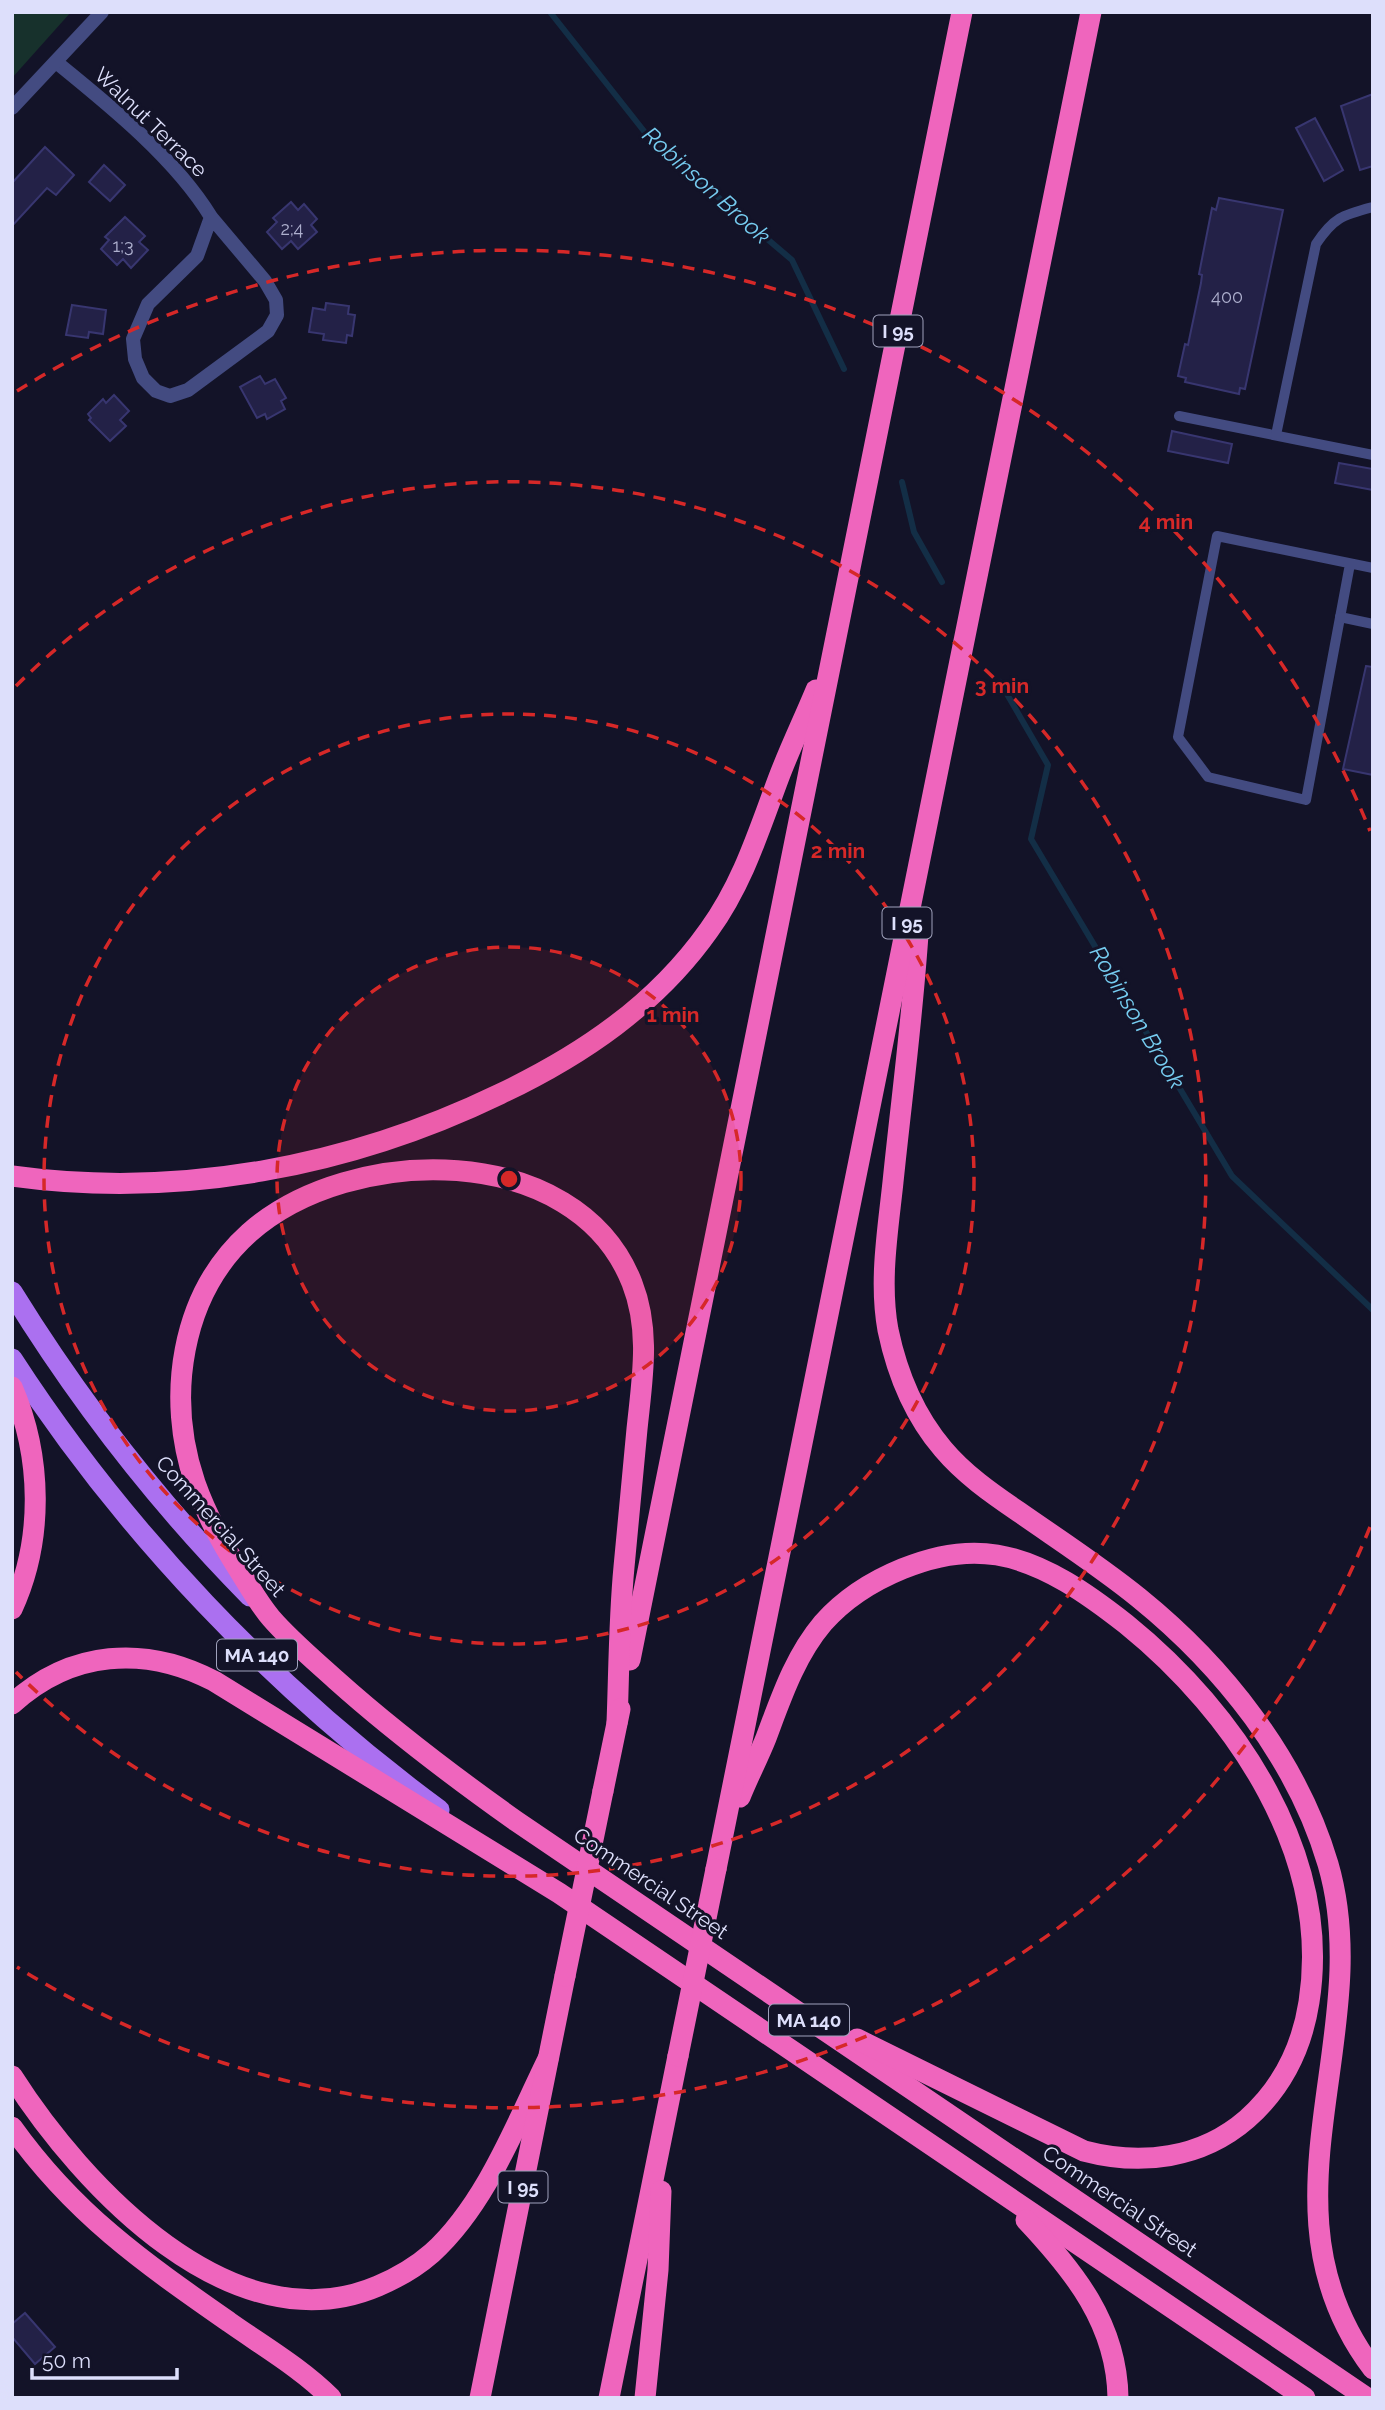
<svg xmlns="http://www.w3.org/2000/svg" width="1385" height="2410" font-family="Raleway,sans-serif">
<rect width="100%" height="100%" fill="#131328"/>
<polygon fill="#17312c" points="12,12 71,12 12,78"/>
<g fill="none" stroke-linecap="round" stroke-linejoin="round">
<g stroke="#132e46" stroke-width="6">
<polyline points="550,12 651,140 792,260 844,369"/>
<polyline points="902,482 914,532 942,582"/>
<polyline points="1000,682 1048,765 1031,839 1232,1176 1373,1310"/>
</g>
</g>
<g fill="#232147" stroke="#383670" stroke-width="2">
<polygon points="1373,94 1373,166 1360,170 1341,106"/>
<polygon points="1315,118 1343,170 1324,181 1296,128"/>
<polygon points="45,147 74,175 56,195 47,188 12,226 12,183"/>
<polygon points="104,165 125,185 110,201 89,182"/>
<polygon points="1219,198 1283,210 1245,389 1240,388 1239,394 1185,382 1186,378 1178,376 1185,344 1188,345 1201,283 1202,275 1199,274 1212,208 1216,210"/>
<polygon points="291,202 298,210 304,204 317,219 311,225 317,232 298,249 291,241 282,249 267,232 277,222 273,218"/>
<polygon points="125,217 145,236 139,242 148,250 131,268 123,259 117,265 101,249 109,240 105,237"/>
<polygon points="326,303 349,306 348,314 355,315 352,336 347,335 346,343 323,340 324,334 309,332 313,308 325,310"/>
<polygon points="72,305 106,310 103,334 89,332 88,338 66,335"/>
<polygon points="260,376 265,384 275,379 286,398 281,401 285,409 267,419 265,414 257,418 240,387"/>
<polygon points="114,395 129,411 120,420 126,426 110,441 89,420 91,418 88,414 103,399 106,403"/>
<polygon points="1172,431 1232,444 1228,463 1168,451"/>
<polygon points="1339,463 1373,469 1373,490 1335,483"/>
<polygon points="1366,666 1373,667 1373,775 1343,769"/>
<polygon points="25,2313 55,2347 35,2364 12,2337 12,2324"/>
</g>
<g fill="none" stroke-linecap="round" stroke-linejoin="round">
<g stroke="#434b81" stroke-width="10">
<polyline points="1179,416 1373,455"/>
<path d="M1276,435L1316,244C1334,217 1343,215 1373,207"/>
<polyline points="1350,564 1306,800 1208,777 1178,737 1217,536 1373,568"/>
<polyline points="1340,617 1373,624"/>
</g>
<g stroke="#434b81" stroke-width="14">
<path d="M56,62C109,105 175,158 211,217L197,256L148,304L133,339L135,359L143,378L156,391L170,396L188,390L268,331L277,315L276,300L265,281L211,217"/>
<polyline points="12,108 102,12"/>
</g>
<g stroke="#ab70f0" stroke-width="21">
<path d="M12,1292C80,1402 159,1504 250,1596"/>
<path d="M12,1359C124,1532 273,1688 439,1810"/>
</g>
<g stroke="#ef65bd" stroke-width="21">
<path d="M919,919C914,1007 902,1094 893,1182C888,1230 879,1281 888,1330C897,1373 914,1415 943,1449C964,1474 991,1493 1019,1512C1059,1540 1101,1567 1139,1598C1223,1666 1297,1759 1328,1864C1378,2035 1250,2207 1373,2369"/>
<path d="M12,1176C179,1199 349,1167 500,1094C582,1055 656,1005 709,930C743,883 759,830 779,777C790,748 804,719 816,690"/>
<path d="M12,1387C42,1456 44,1540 12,1609"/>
<polyline points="630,1660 962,12"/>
<path d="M12,1704C71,1650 145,1645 214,1681L559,1893L1305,2398"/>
<path d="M617,1723C619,1671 619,1619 624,1567C628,1521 633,1475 637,1429C642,1380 651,1331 632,1283C576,1140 350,1143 249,1233C180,1295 166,1398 195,1483C206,1514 221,1542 239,1570C249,1586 259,1604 271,1618C290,1640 314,1660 336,1680C393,1731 454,1777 516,1821L1367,2398"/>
<polyline points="603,1791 620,1709"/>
<path d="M740,1797C748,1777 758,1758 766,1738C781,1698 795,1656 823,1623C862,1579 938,1545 997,1555C1045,1563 1089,1595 1126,1624C1236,1713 1332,1855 1309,2002C1302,2047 1282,2088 1247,2119C1201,2159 1141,2166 1084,2151L857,2039"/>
<polyline points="716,1869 1091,12"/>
<path d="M12,2076C82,2186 233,2348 378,2286C397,2278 416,2267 432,2253C486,2204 516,2124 548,2059"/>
<path d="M12,2127C74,2214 143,2262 229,2322C263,2346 301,2368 331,2398"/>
<path d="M1026,2220C1074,2271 1117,2324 1118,2398"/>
<polyline points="480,2398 565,1976"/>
<polyline points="609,2398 678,2056"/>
<polyline points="645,2398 658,2270 661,2191"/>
</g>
<g stroke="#ef65bd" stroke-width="21">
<polyline points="565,1976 603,1791"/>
<polyline points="678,2056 716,1869"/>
</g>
</g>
<circle cx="509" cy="1179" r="232" fill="#d62828" fill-opacity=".12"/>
<g fill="none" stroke="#d62828" stroke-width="3.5" stroke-dasharray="12 9">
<circle cx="509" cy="1179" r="232"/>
<circle cx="509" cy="1179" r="465"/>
<path d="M16 686A697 697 0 1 1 16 1672"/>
<path d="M1370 1527A929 929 0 0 1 17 1967M17 391A929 929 0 0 1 1370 831"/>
</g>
<g text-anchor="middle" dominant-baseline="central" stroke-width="6" stroke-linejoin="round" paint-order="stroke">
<g font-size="18" fill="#aeb0ce">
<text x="292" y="228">2;4</text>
<text x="123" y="245">1;3</text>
<text x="1227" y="296">400</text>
</g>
<g fill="#131328" stroke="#a0a2bc" stroke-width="2">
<rect x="873.5" y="315.5" width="49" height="31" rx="5"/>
<rect x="882.5" y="907.5" width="49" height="31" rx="5"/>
<rect x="217" y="1639.5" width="80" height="31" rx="5"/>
<rect x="769" y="2004.5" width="80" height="31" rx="5"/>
<rect x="498.5" y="2171.5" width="49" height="31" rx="5"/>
</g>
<g font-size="19" font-weight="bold" fill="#dddffb">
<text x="898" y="331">I 95</text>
<text x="907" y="923">I 95</text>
<text x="257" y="1655">MA 140</text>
<text x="809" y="2020">MA 140</text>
<text x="523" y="2187">I 95</text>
</g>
<g font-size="21" fill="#dddffb" stroke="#131328">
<text transform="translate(151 122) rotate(44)">Walnut Terrace</text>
<text transform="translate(221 1526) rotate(48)">Commercial Street</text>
<text transform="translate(651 1883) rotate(34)">Commercial Street</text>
<text transform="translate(1120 2201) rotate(34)">Commercial Street</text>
</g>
<g font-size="23" font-style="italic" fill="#76ccf0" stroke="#131328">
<text transform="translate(707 185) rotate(42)">Robinson Brook</text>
<text transform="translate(1138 1017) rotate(59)">Robinson Brook</text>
</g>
</g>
<circle cx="509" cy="1179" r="10" fill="#d62828" stroke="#131328" stroke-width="3.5"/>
<g font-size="21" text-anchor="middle" font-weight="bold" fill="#d62828" stroke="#131328" stroke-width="6" stroke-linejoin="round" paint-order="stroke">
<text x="1166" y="529">4 min</text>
<text x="1002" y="693">3 min</text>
<text x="838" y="858">2 min</text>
<text x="673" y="1022">1 min</text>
</g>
<rect width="1385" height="2410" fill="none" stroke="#dddffb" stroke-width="28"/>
<path d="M32 2368v10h145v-10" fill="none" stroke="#dddffb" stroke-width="3.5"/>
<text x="42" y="2368" font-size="21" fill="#dddffb" stroke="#131328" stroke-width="5" paint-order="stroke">50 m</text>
</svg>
